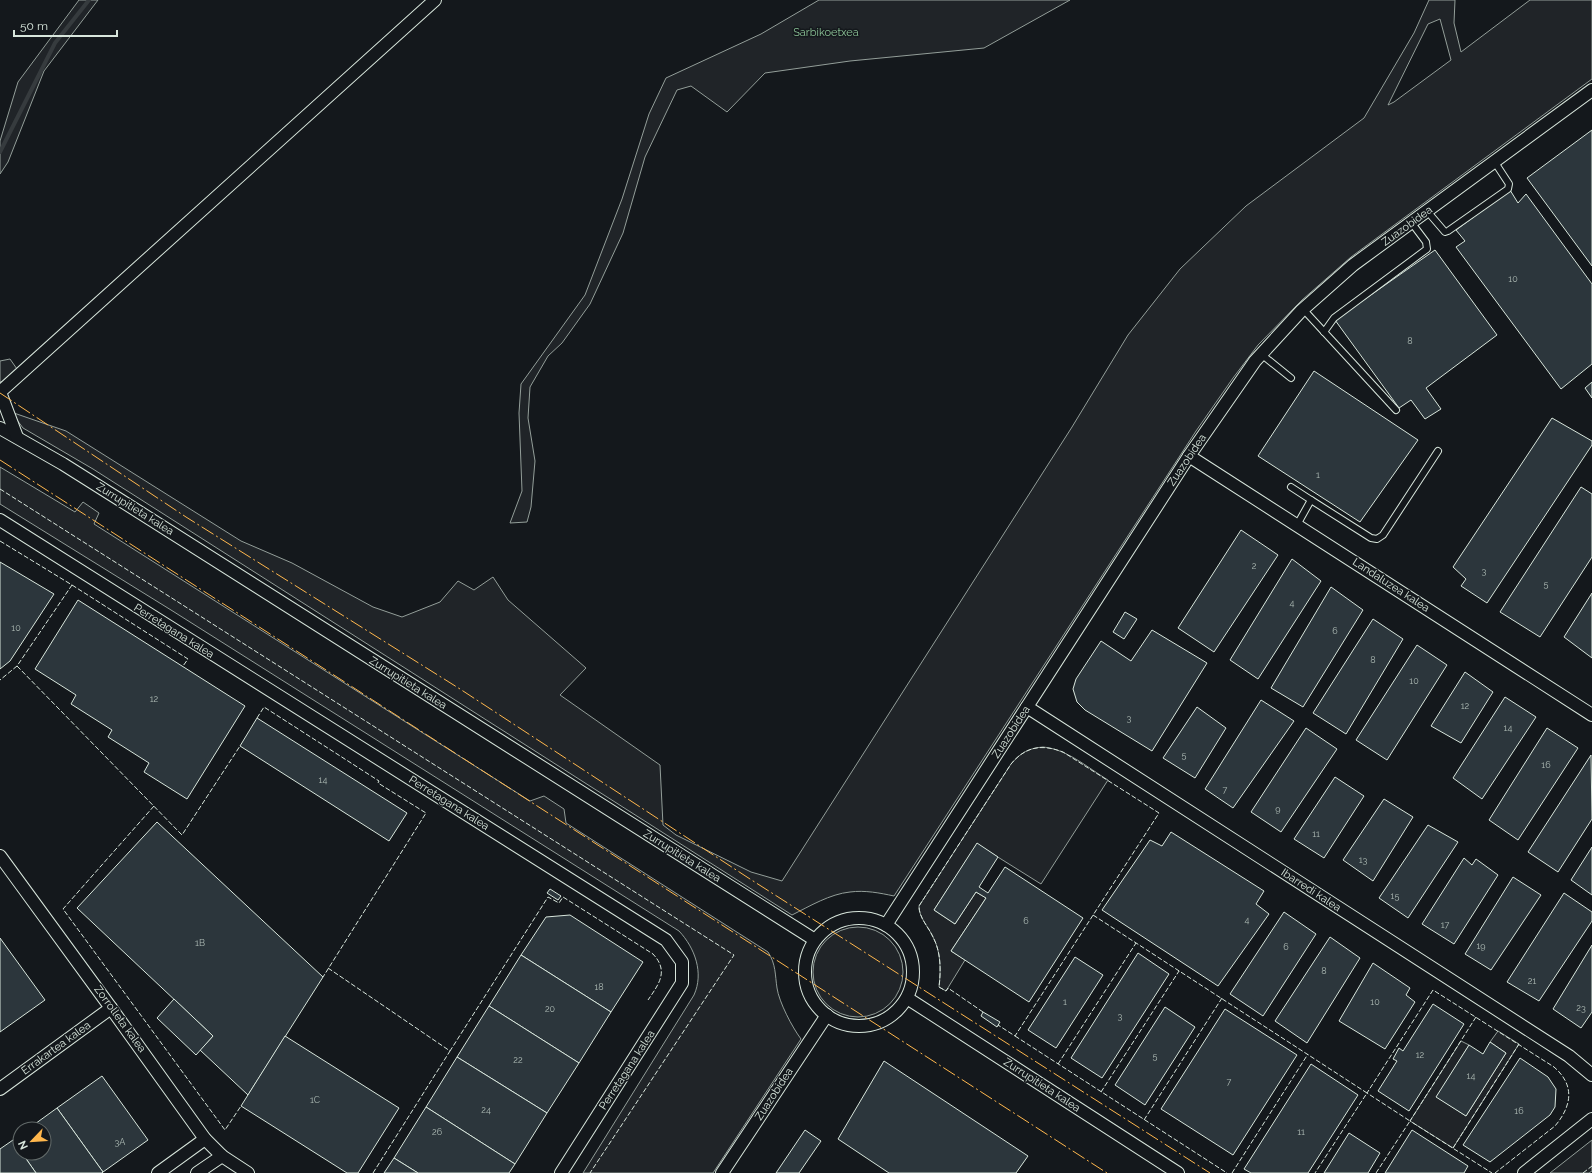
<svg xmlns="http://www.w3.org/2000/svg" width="1592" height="1173" font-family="Raleway,sans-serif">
<rect width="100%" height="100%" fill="#14181c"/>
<g fill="#202428" stroke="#939e99" fill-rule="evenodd">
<polygon points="79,0 98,0 44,71 8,162 0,174 0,141 18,82"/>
<polygon points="819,0 1070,0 984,48 850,61 765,73 727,112 691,86 677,90 645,157 623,233 590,304 562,343 548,356 530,387 528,418 535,461 531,507 527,522 510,523 522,491 519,413 521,384 585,295 622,199 649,114 666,78 761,34"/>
<path d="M1429,0H1455L1454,23L1461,52L1530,0H1592V79L1351,257L1302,300L1258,345L1233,378L1196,431L894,896C880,893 865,890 850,892C830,894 810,906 792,915L93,469L23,428L11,412L66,431L241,541L292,563L373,607L402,617L440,602L458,581L474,590L493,577L508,600L586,668L560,695L660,765L663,825L676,835L751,872L782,881L1072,427L1128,335L1180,269L1246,206L1364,118L1414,33ZM1440,19L1451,60L1394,102L1388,105L1428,24Z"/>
<polygon points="10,359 17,369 11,381 0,382 0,361"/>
<path d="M0,467L75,512L83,502L99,513L94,524L530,801L544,796L564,809L566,823L768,952C776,964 775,975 777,988C779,1002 792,1027 801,1039L713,1173H583L694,995C704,973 695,948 679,931L171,610L0,504Z"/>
<path d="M1043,747C1067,749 1088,768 1108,780L1041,884L977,844L934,910L955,924L976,892L986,898L951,951L965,960L946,991L939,987C941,970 941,952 933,937C928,926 919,918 919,906L1011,764C1020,753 1029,748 1043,747Z"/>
<circle cx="858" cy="972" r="45"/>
<polygon points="1498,1031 1519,1044 1453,1148 1410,1121 1461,1041 1469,1045 1437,1097 1466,1116 1506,1053 1490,1042"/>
<polygon points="1592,1140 1592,1171 1589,1173 1550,1173"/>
</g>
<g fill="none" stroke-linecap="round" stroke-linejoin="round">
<polyline stroke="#363b3e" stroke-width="4" points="0,152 55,43 89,0"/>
</g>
<g fill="#2c363c" stroke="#d8e6dc">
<polygon points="1592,130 1592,266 1527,178"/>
<polygon points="1510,190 1518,203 1526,194 1592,284 1592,364 1561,389 1456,247 1465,241 1456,230"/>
<polygon points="1435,250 1497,335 1426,388 1441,409 1425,419 1411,400 1399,408 1335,320"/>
<polygon points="1314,371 1418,440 1360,522 1258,456"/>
<polygon points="1592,382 1592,398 1585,388"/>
<polygon points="1552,418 1592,441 1592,445 1487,603 1461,586 1466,579 1453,567"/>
<polygon points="1581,487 1592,494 1592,557 1540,637 1500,612"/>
<polygon points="1241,530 1278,555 1214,652 1178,628"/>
<polygon points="1292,559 1321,581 1258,679 1230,660"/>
<polygon points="0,562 54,594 10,661 0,669"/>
<polygon points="1331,587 1363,610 1303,707 1271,688"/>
<polygon points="1592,593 1592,658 1564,637"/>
<polygon points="78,600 245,706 187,799 144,772 149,763 108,737 112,730 71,704 76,695 35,669"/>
<polygon points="1125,612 1137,619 1124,639 1113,632"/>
<polygon points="1373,619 1403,639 1346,734 1313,713"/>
<polygon points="1152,630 1207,663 1152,751 1085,710 1077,702 1073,689 1076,679 1101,641 1131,661"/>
<polygon points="1417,645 1447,665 1387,760 1356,740"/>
<polygon points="1465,672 1493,692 1461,743 1431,726"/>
<polygon points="1505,697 1536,717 1482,799 1453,778"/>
<polygon points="1261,700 1294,721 1233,808 1205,789"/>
<polygon points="1197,707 1226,728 1195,778 1163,758"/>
<polygon points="257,718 407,813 389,841 240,746"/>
<polygon points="1306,728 1337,749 1281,832 1251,812"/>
<polygon points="1547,728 1578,748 1518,840 1489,820"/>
<polygon points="1591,755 1592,819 1558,872 1528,852"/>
<polygon points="1335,777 1364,796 1324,858 1294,839"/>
<polygon points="1384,799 1413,817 1373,881 1343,860"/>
<polygon points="157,822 323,977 248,1095 200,1050 213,1036 77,908"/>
<polygon points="1428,825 1458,842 1408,918 1379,898"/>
<polygon points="1171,832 1264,891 1256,904 1269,914 1218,986 1102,910 1150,840 1162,846"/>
<polygon points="977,843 998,857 979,887 988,893 1005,867 1083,918 1029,1002 951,951 986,898 976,892 955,924 934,910"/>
<polygon points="1592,847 1592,895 1571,880"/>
<polygon points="1464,858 1472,865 1476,859 1498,875 1454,944 1422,924"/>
<polygon points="1513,877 1541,895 1491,970 1465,954"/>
<polygon points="550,889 561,896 558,900 547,893"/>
<polygon points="1564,893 1592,912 1592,921 1539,1001 1507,982"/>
<polygon points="1284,912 1316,934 1263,1016 1230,994"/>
<polygon points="570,915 643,962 611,1012 521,955 546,917"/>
<polygon points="1330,937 1360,958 1307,1043 1275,1021"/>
<polygon points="0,938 45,1000 0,1032"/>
<polygon points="1592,945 1592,1012 1581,1028 1553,1009"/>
<polygon points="1138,953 1169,974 1102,1078 1071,1058"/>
<polygon points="521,955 611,1012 579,1063 489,1006"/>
<polygon points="1075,957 1103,975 1056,1048 1028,1030"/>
<polygon points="1373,963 1410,988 1406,995 1415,1002 1385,1049 1339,1021"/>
<polygon points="174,999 213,1036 196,1055 157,1018"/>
<polygon points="1433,1004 1464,1024 1409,1111 1378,1091 1397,1061 1393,1059 1399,1048 1403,1051"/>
<polygon points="489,1006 579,1063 547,1113 457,1057"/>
<polygon points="1165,1007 1195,1027 1145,1105 1115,1085"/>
<polygon points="1225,1009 1297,1055 1233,1155 1161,1109"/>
<polygon points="983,1012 1000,1022 997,1027 981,1016"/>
<polygon points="285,1036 399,1108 358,1173 347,1173 241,1106"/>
<polygon points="1490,1042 1506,1053 1466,1116 1436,1097 1469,1045 1483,1054"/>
<polygon points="457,1057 547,1113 515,1164 426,1107"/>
<polygon points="1520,1058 1548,1077 1556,1089 1555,1107 1550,1115 1490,1162 1463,1145"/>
<polygon points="884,1061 1028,1156 1016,1173 889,1173 838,1139"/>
<polygon points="1311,1064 1358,1095 1308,1173 1251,1173 1244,1169"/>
<polygon points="102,1076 148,1140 103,1172 57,1108"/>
<polygon points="426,1107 515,1164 509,1173 418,1173 394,1158"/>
<polygon points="57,1108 103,1172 102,1173 36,1173 22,1153 44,1153 44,1129 28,1129"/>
<polygon points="805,1130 821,1141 799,1173 776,1173"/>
<polygon points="1412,1130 1468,1166 1464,1173 1385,1173"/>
<polygon points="1349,1133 1380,1153 1368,1173 1324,1173"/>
<polygon points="20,1135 20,1150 13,1140"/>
<polygon points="13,1140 20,1150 20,1153 22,1153 36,1173 0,1173 0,1149"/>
<polygon points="394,1158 418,1173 384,1173"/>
</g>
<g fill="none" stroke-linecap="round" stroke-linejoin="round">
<defs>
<g id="service">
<polyline points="1427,211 1445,232 1448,231 1508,189 1509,184 1494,161"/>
<polyline points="1303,309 1396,410"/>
<polyline points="1324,332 1334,318 1427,249 1426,242 1411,222"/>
<polyline points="1261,354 1291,378"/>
<polyline points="1291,487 1311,500"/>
<polyline points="1297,525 1311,500 1371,538 1377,539 1383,535 1438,451"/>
</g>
<g id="minor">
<polyline points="0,428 63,464 117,498 815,940"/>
<polyline points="17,437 0,392 435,0"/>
<polyline points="1189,456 1592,715"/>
<polyline points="0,520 666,940 682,962 682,983 561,1173"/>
<polyline points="1027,707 1569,1056 1592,1075"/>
<polyline points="0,856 111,1008 205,1139 222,1156 248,1173"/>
<circle cx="859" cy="972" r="54"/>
<polyline points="886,925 1189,456 1255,361 1301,311 1353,265 1592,90"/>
<polyline points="907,998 1178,1173"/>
<polyline points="0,1089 111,1008"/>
<polyline points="158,1173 205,1139"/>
<polyline points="197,1173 222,1156"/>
<polyline points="722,1173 827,1015"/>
<polyline points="1524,1173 1592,1119"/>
</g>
</defs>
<use href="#service" stroke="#d8e6dc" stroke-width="8"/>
<use href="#minor" stroke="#d8e6dc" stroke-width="14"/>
<use href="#service" stroke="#14181c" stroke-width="6"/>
<use href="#minor" stroke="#14181c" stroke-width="12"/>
<g stroke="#d8e6dc" stroke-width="1" stroke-dasharray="5 2" stroke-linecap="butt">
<polyline points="0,489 734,955 590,1173"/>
<polyline points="0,541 72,585 17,666 0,680"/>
<polyline points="72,585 188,659 183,666"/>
<polyline points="17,666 182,835 240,746"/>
<polyline points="257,718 264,707 379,781 378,783 426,813 323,977"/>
<polyline points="154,806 63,909 225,1130 241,1106"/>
<polyline points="1093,915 1367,1093 1315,1173"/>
<path d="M328,968L450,1051L548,897L559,903L563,897L653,954C669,971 659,984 648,1000"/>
<path d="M983,1012L948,988L946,991L939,987C941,970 941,952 933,937C928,926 919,918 919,906L1011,764C1026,746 1042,744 1063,752L1159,813L1015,1036L998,1025"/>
<polyline points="1476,1017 1410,1121 1492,1173"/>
<polyline points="1015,1036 1227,1173"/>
<polyline points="1058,1064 1136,943"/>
<polyline points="1101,1092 1179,971"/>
<polyline points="1144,1120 1222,998"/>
<polyline points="1453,1148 1519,1044"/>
<polyline points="373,1173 450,1051"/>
<polyline points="1232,1173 1308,1054"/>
<path d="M1376,1173L1410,1121L1367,1093L1433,990L1554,1067C1575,1085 1572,1106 1555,1126L1495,1173"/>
<polyline points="1583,1173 1592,1166"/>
</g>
<g stroke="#ffb74d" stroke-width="1" stroke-dasharray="14 3 2 3" stroke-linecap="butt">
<polyline points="0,393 186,517 460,689 750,879 1210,1173"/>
<polyline points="0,460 1107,1173"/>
</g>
</g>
<g text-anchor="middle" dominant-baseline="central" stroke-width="3" stroke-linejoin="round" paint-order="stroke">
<g font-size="9" fill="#adbab4">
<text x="1513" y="279">10</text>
<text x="1410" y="341">8</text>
<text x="1318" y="475">1</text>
<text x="1254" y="566">2</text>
<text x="1484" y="571">3</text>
<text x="1546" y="584">5</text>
<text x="1292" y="603">4</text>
<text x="16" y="628">10</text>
<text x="1335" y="631">6</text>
<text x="1373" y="660">8</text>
<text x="1414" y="681">10</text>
<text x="154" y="699">12</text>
<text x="1465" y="706">12</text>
<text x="1129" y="718">3</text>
<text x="1508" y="728">14</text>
<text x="1184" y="755">5</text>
<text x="1546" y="765">16</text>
<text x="323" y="780">14</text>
<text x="1225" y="790">7</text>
<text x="1278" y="809">9</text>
<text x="1316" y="834">11</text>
<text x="1363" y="860">13</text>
<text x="1395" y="896">15</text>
<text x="1247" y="920">4</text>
<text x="1026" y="921">6</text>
<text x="1445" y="925">17</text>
<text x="200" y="943">1B</text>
<text x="1481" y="946">19</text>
<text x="1286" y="947">6</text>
<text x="1324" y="971">8</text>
<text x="1532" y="981">21</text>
<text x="599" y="987">18</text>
<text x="1065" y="1002">1</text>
<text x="1375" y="1002">10</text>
<text x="1581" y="1008">23</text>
<text x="550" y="1009">20</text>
<text x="1120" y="1016">3</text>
<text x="1420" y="1055">12</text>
<text x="1155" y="1056">5</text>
<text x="518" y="1060">22</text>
<text x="1471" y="1076">14</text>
<text x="1229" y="1082">7</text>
<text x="315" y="1100">1C</text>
<text x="486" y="1110">24</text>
<text x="1519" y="1111">16</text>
<text x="437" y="1132">26</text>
<text x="1301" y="1132">11</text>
<text x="120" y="1142">3A</text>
</g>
<g font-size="11" fill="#8ac095" stroke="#14181c">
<text x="826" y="32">Sarbikoetxea</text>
</g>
<g font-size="11" fill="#d8e6dc" stroke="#14181c">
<text transform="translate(1407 226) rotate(-36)">Zuazobidea</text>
<text transform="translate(1187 460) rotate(-56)">Zuazobidea</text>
<text transform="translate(135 509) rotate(32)">Zurrupitieta kalea</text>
<text transform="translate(1391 585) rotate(33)">Landaluzea kalea</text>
<text transform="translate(174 631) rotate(32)">Perretagana kalea</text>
<text transform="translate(408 683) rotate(32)">Zurrupitieta kalea</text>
<text transform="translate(1011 732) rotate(-57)">Zuazobidea</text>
<text transform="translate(449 803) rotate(32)">Perretagana kalea</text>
<text transform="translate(682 856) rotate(32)">Zurrupitieta kalea</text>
<text transform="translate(1311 890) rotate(33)">Ibarredi kalea</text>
<text transform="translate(120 1019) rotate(54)">Zorrolleta kalea</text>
<text transform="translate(56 1048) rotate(-36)">Errakartea kalea</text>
<text transform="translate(627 1070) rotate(-57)">Perretagana kalea</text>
<text transform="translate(1042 1085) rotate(33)">Zurrupitieta kalea</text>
<text transform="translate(774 1094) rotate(-57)">Zuazobidea</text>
</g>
</g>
<g transform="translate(32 1141) rotate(245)"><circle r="19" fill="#14181c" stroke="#626a69"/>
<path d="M0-3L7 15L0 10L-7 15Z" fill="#ffb74d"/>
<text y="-6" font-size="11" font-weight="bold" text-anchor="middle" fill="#d8e6dc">N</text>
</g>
<path d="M14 30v6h103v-6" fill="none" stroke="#d8e6dc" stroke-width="2"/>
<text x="20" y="30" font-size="12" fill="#d8e6dc" stroke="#14181c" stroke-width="3" paint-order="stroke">50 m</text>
</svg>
